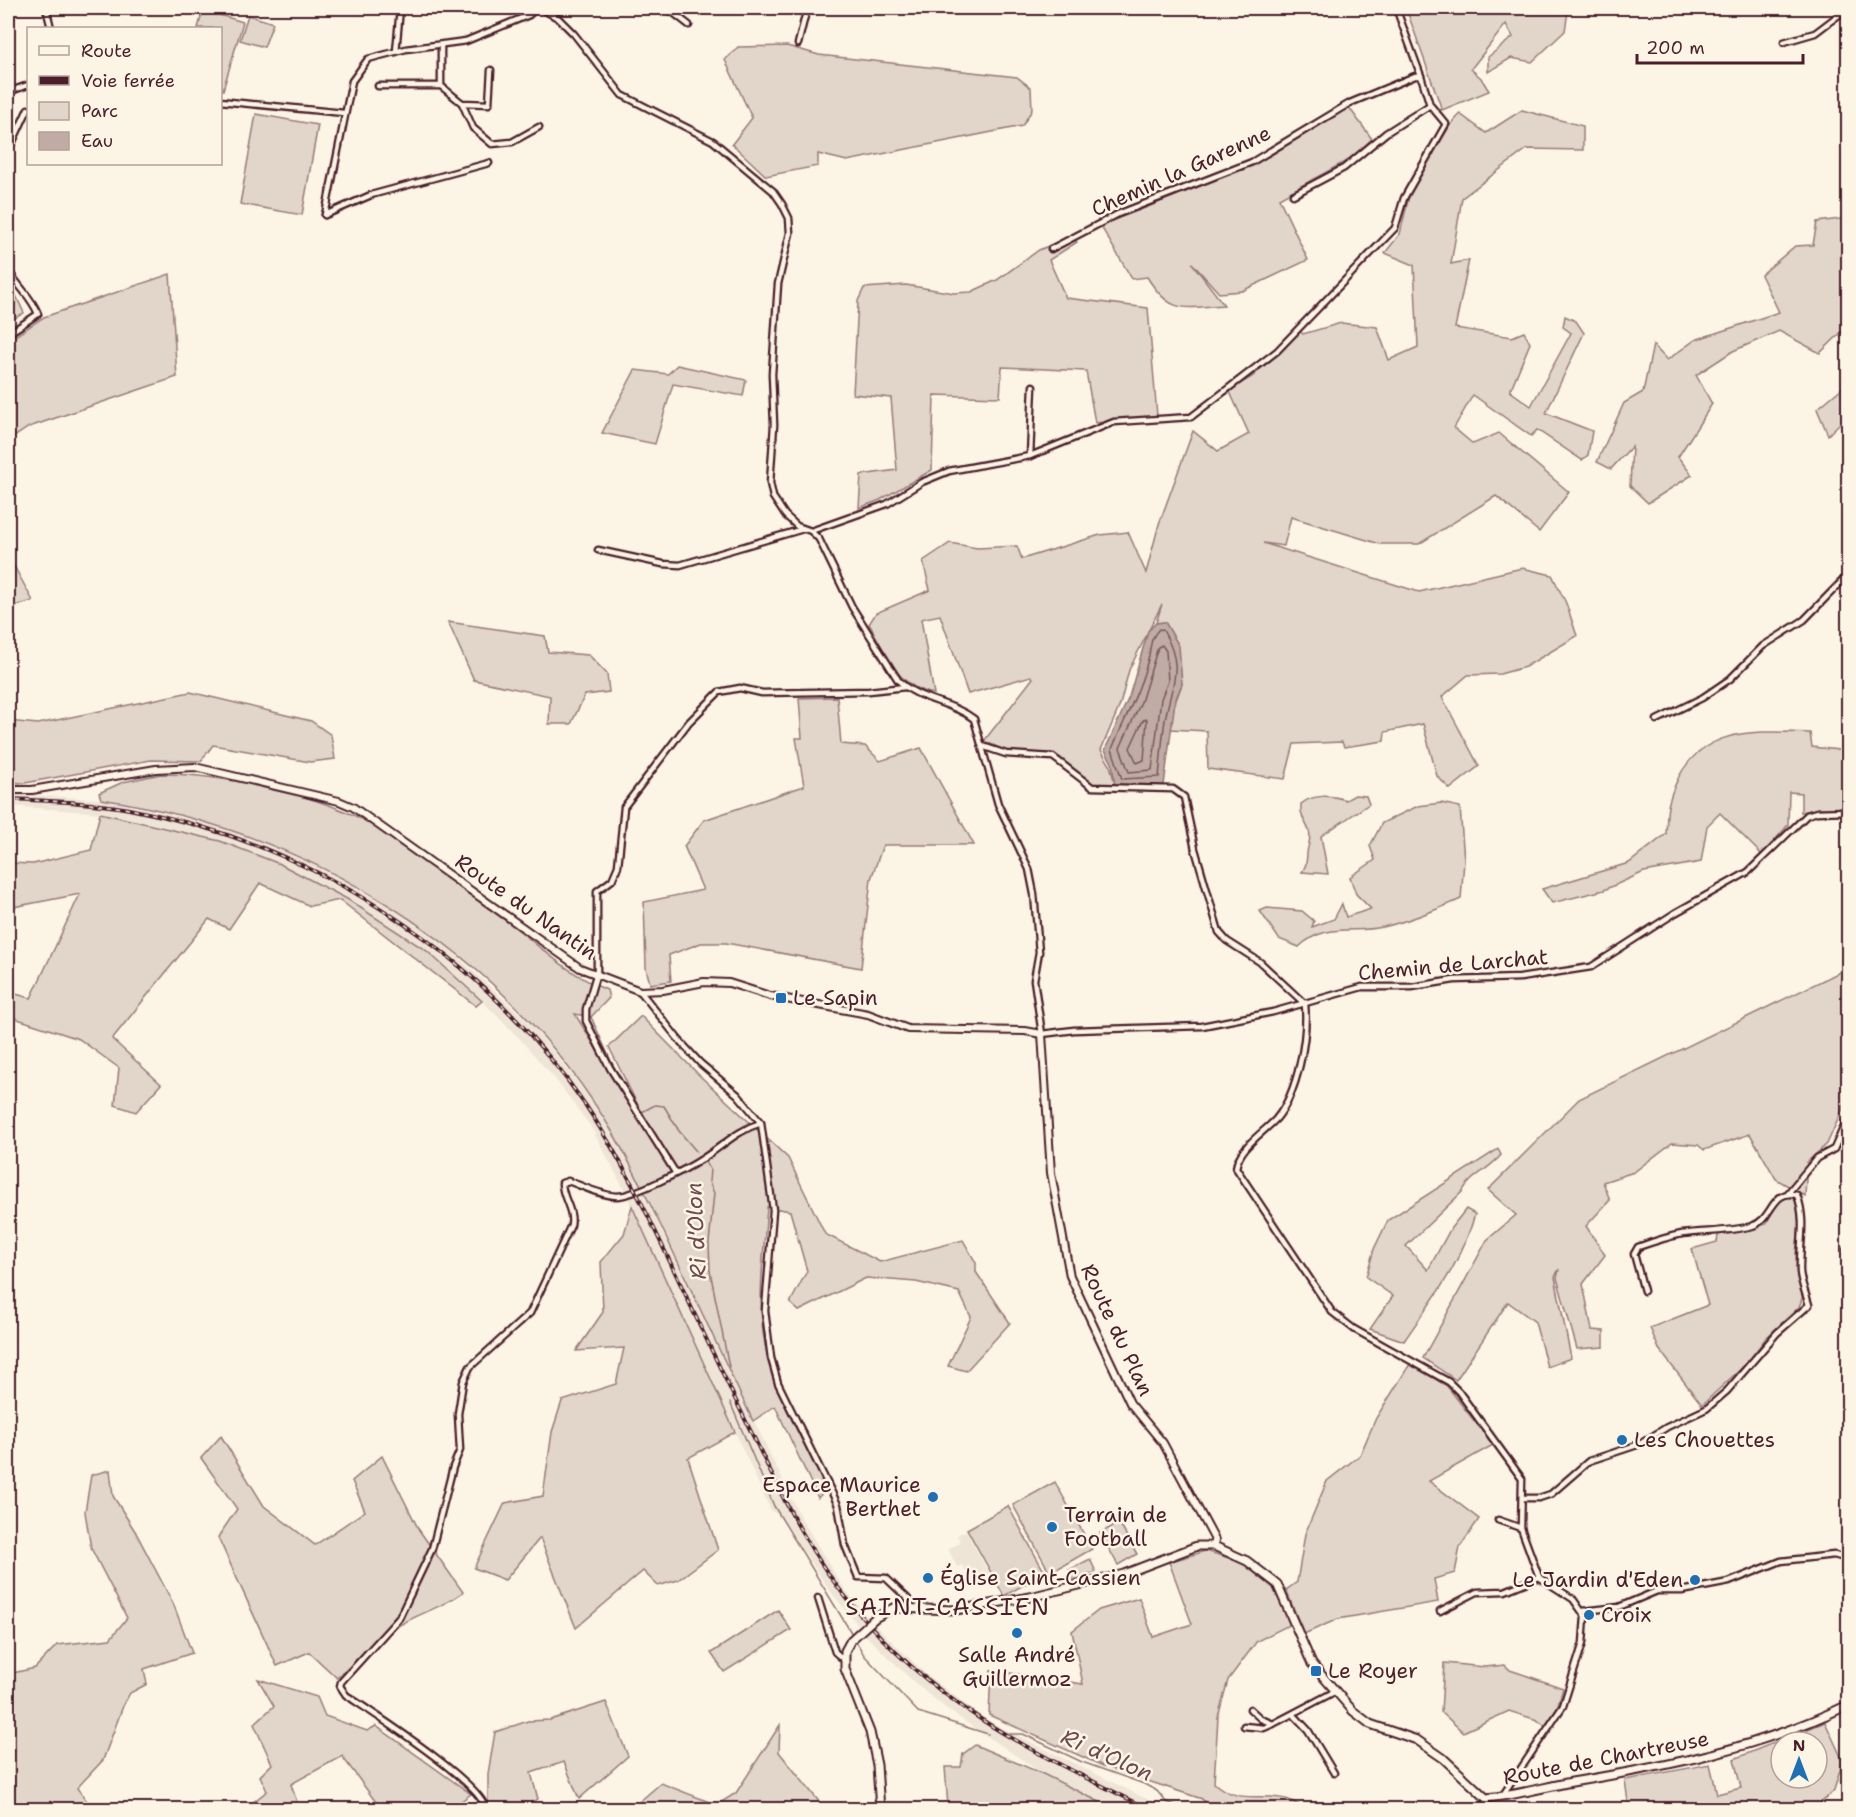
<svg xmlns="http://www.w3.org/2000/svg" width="1856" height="1817" font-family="'Shantell Sans',sans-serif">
<rect width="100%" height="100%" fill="#fcf5e5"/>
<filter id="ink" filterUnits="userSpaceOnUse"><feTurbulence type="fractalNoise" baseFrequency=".0167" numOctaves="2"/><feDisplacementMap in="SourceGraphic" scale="12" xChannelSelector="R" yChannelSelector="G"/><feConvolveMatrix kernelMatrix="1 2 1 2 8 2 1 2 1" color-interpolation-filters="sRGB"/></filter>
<g filter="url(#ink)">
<g fill="#eee5d7">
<polygon points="8,794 100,799 208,823 297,854 400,911 442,942 534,1027 590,1098 613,1133 640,1185 625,1191 591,1127 556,1080 519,1038 482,1001 427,951 347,899 280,864 220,841 100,813 8,806"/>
<polygon points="643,1192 801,1518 843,1587 867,1617 858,1625 830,1591 779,1515 771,1511 628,1199"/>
<polygon points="966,1531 989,1573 972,1583 962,1565 957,1567 948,1549 960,1543 957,1535"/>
<polygon points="875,1625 928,1676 988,1721 1167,1809 1114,1809 1043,1774 948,1710 918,1686 864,1634"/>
</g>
<g fill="#e2d5ca" stroke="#967a7a" stroke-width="1.5" fill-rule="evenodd">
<polygon points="1406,8 1535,8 1568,11 1565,31 1532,62 1511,58 1488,72 1488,57 1513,37 1506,24 1471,69 1481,78 1489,91 1442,110"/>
<polygon points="203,10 243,22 223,90 220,89 220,28 198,28"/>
<polygon points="248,15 273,23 264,47 240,40"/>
<polygon points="787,46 819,55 1017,77 1031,88 1032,110 1022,126 847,161 818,154 818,166 766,176 732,144 752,118 725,60 738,47"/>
<path d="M1348,106L1372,139L1350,159L1279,198L1308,260L1242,291L1219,293L1192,263L1224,305C1183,308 1171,315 1147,277L1132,279L1100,225C1187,193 1272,159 1348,106Z"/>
<path d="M1522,110L1583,126V150L1527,149L1462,198L1451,264L1469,260L1455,328L1512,337L1524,332L1530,343L1510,391L1531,406L1571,333L1563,327L1565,316L1576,321L1584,333L1546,413L1592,431L1588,455L1582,460L1537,430L1531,436L1473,395L1454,428L1473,444L1499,433L1569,492L1539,532L1496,496L1419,544H1380L1291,517L1284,546L1263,543L1419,592L1522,568L1552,575L1566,603L1577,636L1525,667L1500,674L1468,675L1442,697L1479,766L1450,789L1437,776L1423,724L1385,732L1384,741L1344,747L1342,742L1294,744L1285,779L1208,769L1207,731L1170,729L1174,706L1182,684L1165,622L1156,623L1162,604L1129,670L1120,705L1101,750L1110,765L1115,784L1094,785L1059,757L1006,751L984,741L1033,678L1031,676L968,694L940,615L921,619L934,694C896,687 887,654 869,624L876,613L930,590L923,561L950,543L977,548L1017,546L1022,559L1100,535L1128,532L1146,573L1159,524L1193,431L1218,451L1249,434L1229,390L1252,377L1300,331L1303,334L1341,323L1377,327L1389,360L1418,347L1414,265L1385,253L1400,234L1410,192L1449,127L1460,114L1486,133Z"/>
<polygon points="256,114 318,125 302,215 240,204"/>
<polygon points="1848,218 1848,326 1820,353 1779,331 1733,351 1696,375 1712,404 1678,457 1692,475 1648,503 1630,486 1632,446 1611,469 1597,462 1624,403 1643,392 1653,345 1667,360 1695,340 1779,312 1761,275 1795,246 1813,245 1817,222"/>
<polygon points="1071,236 1077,242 1049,260 1066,298 1148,308 1157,416 1095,423 1086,371 1002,367 1000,397 934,395 932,470 880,500 859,508 861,475 897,470 891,398 853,394 858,301 864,288 906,285 954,293 971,292 997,280 1039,250"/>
<polygon points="170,274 177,377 29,427 8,441 8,341 44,317"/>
<polygon points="8,278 24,313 8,322"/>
<polygon points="677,365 746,380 743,396 673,384 655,444 602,433 635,370 668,374"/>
<polygon points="1848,383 1848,415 1828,435 1817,409"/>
<polygon points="8,555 33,601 8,608"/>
<polygon points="448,622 545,636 548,652 589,655 607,674 609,692 585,695 571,724 549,724 550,696 474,680"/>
<polygon points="190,692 311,721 331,735 335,759 310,762 213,745 201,761 151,760 25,783 8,782 8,721 38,724"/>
<polygon points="837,697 841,744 865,746 880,761 921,748 974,845 883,845 871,879 861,968 726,943 701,943 669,955 671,981 650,984 646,968 644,902 703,890 684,846 704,820 804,786 796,738 802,738 799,698"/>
<path d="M1810,733L1812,747L1848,751V809L1820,808L1801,812V793L1789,792L1788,825L1762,855L1720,813L1707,826L1701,862L1644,872L1604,890L1552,903L1542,889L1629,863L1666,834C1667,824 1666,812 1669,802C1690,728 1744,730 1810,733Z"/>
<path d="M161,774C221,774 324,795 376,827C422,856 465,892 509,923C540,946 570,976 607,990L609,998L591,1017L575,1014L668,1166L609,1047L641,1016L700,1076L788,1158L825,1234L880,1262L963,1240L976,1263V1272L1010,1323L966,1371L948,1366L971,1317L959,1292L916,1282L866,1278L799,1311L790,1303L807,1271L790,1211L767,1207C764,1255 755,1311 768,1358C780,1404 806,1446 827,1488L818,1498L775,1406L753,1421C723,1356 692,1291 661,1226C645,1195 631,1163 613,1133C503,948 310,831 101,799L99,793L123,782Z"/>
<path d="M1355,795L1366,796L1369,804L1321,836L1328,874L1302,872C1307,864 1306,863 1307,854C1307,846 1312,840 1309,831C1305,820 1300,817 1301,804C1312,794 1332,795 1346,800Z"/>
<path d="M1441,803L1460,807L1464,861L1461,899C1436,910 1409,921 1383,927C1354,934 1325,922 1299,947L1279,939L1260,911L1267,908L1302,911L1314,921L1312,927L1334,919L1342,904L1346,917L1371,909L1356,894L1350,877L1375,860L1370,846L1382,823L1418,806Z"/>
<polygon points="100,813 220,841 280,864 347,899 427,951 482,1001 476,1006 340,900 310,906 260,883 229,929 209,919 112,1039 161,1084 136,1112 115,1105 119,1068 79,1039 8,1016 8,992 31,998 80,894 8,908 8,863 33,864 91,850"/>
<polygon points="1848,968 1848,1097 1827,1144 1807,1162 1805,1196 1776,1179 1750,1134 1704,1150 1698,1145 1672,1143 1634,1172 1603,1182 1610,1200 1586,1226 1605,1255 1583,1284 1592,1330 1604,1331 1604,1347 1577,1349 1557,1278 1559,1269 1555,1277 1571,1358 1547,1367 1535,1322 1508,1302 1456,1380 1423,1358 1487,1240 1516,1215 1488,1190 1579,1099"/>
<path d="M1498,1149L1501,1155C1490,1169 1470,1176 1462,1192L1406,1246L1428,1270L1451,1228L1466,1209L1475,1214C1461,1265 1433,1298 1404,1341L1370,1329L1393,1296L1366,1277L1374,1249L1388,1220Z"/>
<polygon points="1790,1196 1797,1202 1799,1226 1796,1254 1803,1296 1799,1307 1765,1339 1748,1362 1702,1405 1659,1349 1650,1328 1708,1305 1692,1249 1717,1242 1718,1235 1766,1224 1778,1202"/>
<polygon points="632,1206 735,1432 688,1458 718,1550 678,1580 658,1586 643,1571 576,1628 540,1538 505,1580 474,1568 505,1503 543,1496 552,1432 562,1401 616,1384 624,1348 576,1351 603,1312 601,1262 624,1234"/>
<polygon points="1410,1364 1447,1386 1493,1445 1429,1481 1479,1519 1460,1547 1455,1573 1434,1579 1438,1602 1338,1619 1304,1634 1286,1590 1297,1582 1305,1534 1327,1481 1360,1455 1376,1418"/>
<path d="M221,1436L264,1506L315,1545L365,1511L352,1481L382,1456L419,1530L463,1592C446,1605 429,1610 409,1620C382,1633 359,1658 337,1678L309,1652L277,1666L218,1537L237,1509L201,1458Z"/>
<polygon points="110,1470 113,1496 135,1531 173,1603 192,1653 144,1669 147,1684 130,1693 123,1706 103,1760 77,1788 93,1809 8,1809 8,1674 35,1668 57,1645 110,1639 127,1618 91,1548 85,1512 91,1475"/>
<polygon points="1055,1482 1092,1549 1050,1573 1013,1505"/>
<polygon points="1008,1506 1045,1573 1004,1596 967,1529"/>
<polygon points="1119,1523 1137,1554 1118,1565 1100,1533"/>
<path d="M1205,1551L1240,1561L1273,1588L1291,1624L1257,1641L1228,1680L1218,1717L1214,1783C1239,1805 1259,1792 1286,1799C1293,1801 1300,1806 1307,1809H1211L1202,1799L1103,1766L989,1715L991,1670L1083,1684L1072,1631L1099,1610L1139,1598L1153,1637L1192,1624L1169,1562Z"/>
<polygon points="1090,1559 1096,1572 1073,1580 1069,1570"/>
<polygon points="778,1610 791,1630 724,1672 711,1653"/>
<polygon points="1444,1663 1485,1667 1505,1665 1510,1670 1563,1688 1557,1709 1545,1726 1537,1720 1509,1711 1463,1732 1441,1712"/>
<polygon points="258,1679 317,1697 325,1716 367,1731 376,1726 471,1794 450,1809 381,1809 342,1756 291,1784 299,1809 254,1809 251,1804 267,1791 260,1776 272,1764 254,1724 274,1706"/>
<polygon points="606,1702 628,1756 579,1799 564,1762 531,1773 538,1799 520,1809 488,1809 488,1774 495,1732 528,1721 550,1720"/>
<path d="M1825,1722L1843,1761L1834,1790L1815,1809H1629L1625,1780L1710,1764L1717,1794L1741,1788L1734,1759ZM1781,1742H1817V1778H1781Z"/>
<polygon points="780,1725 779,1752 825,1809 631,1809 661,1783 717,1805 736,1793"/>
<polygon points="975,1745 1043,1774 1114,1809 942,1809 948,1807 945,1767 961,1767 963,1754"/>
</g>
<polygon fill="#c0aca5" stroke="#917474" stroke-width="1.5" points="1165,622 1179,646 1182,684 1175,701 1164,785 1115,786 1112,763 1105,750 1129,697 1148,631 1156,623"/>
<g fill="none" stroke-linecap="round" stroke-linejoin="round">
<g stroke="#79575c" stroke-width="1.5">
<path d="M1159,629L1163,630C1185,669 1172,681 1165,720C1162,739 1161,758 1159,777L1122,779L1112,749C1125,718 1142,687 1149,655C1151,644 1151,637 1159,629Z"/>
<polygon points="1162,645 1166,651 1168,681 1161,699 1152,770 1129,772 1120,748 1141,702 1158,647"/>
<polygon points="1147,719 1144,760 1137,763 1130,748 1143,720"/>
</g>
<g stroke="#917474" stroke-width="1.5">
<polyline points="591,1017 611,1061 640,1113 655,1105 664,1106 679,1131 696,1151"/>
<polyline points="706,1164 710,1169 709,1182 714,1193 709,1243 710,1271 729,1367"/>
<polyline points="730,1402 774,1506 852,1634"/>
<polyline points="856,1641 864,1655 918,1712 988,1734"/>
<polyline points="1009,1734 1023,1734 1082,1762 1144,1784 1157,1791 1166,1802 1190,1810"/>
</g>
<defs>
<g id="minor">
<polyline points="46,8 51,28"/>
<path d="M540,8L558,18L574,34L622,95L713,141L773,191L782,204L789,218L790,233L778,284L772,374L774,425L770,483L773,497L785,515L797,526L811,531L819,539L852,607L898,680C918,701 951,701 974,719L998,804L1029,869L1034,894L1039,952L1034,980L1042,1034L1074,1030L1202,1026L1273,1012L1362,987H1412L1454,980L1520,978L1591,967L1675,913L1748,872L1807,815L1817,812L1848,811"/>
<polyline points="667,8 689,25"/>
<polyline points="1396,8 1421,76"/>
<polyline points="1784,42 1815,33 1848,8"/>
<polyline points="798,44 807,8"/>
<polyline points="396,52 400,8"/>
<polyline points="378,86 441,86 441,45"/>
<polyline points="441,86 462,103 489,104 491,70"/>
<polyline points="8,92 28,85"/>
<polyline points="220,101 344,113"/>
<polyline points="462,103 473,128 492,144 512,142 539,127"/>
<polyline points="8,152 28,109"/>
<polyline points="1293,195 1344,168 1386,133 1430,105"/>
<polyline points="325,215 352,81 368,59 406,49 466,41 529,15 536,8"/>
<polyline points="325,215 371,195 489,163"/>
<path d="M8,269C16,285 32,297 38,314L8,334"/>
<polyline points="1030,456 1033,386"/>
<polyline points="811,531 887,504 922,482 949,471 1030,456 1114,422 1191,417 1277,351 1395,228 1404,198 1446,124 1430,105 1421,76 1415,76 1350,103 1252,162 1118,214 1051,249"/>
<polyline points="598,550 663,564 680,565 803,529"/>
<polyline points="1657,720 1702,698 1730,679 1763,646 1804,620 1848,575"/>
<polyline points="982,746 1006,754 1053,757 1092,787 1173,789 1184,797 1195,849 1219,932 1227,941 1260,962 1305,1004"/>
<polyline points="640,991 679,1040 700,1063 738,1095 761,1123 773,1210 765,1311 771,1358 778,1383 838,1505 845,1545 858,1577 886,1578 908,1599 912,1608"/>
<path d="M1305,1004C1308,1037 1298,1093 1276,1119C1262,1134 1239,1147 1236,1168L1332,1312L1354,1329L1449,1382L1459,1392L1522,1479L1521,1528L1539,1577L1573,1599L1585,1616L1583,1643L1563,1706L1503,1795"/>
<polyline points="675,1172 610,1068 586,1021 586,1009 597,972 597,891 612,880 618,866 624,807 689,722 719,692 740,688 762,693 869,691 905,687"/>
<polyline points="1788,1193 1817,1158 1834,1149 1848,1117"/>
<path d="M1523,1498H1539L1551,1494L1589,1461L1640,1444L1667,1427L1706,1409L1727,1391L1777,1333L1809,1305C1806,1294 1801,1283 1800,1272C1799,1246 1807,1221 1797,1195C1771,1188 1773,1220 1752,1226C1729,1232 1705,1231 1682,1234C1667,1237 1652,1242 1638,1247L1634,1254L1644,1291"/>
<polyline points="1498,1520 1521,1528"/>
<polyline points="818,1598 835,1652 844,1660"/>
<polyline points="1440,1611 1477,1592 1505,1591 1539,1577"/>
<polyline points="1583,1611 1619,1607 1657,1591 1682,1591 1729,1582 1781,1561 1834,1555 1848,1559"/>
<polyline points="1250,1709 1261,1719 1273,1724 1334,1692"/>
<polyline points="1294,1715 1308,1730 1334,1773"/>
<polyline points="1244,1726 1264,1728 1273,1724"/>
<path d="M486,1810C484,1784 371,1712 346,1695L340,1686L341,1682L399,1618L432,1549L453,1467L460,1450L458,1414L463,1382L470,1367L530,1313L571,1225C574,1210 562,1198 562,1183L568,1181C583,1186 602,1196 617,1196C634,1196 687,1169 702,1159C723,1146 737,1130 761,1123"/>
<polyline points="1474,1810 1487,1803"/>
</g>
<polyline id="tertiary" points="8,790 32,790 156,769 195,767 339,801 353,807 580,968 640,991 663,990 704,982 729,983 770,996 868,1014 908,1029 1025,1031 1042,1034 1051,1173 1070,1276 1130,1403 1163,1443 1215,1540 1214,1546"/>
<g id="secondary">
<path d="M875,1618L893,1608L956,1610L1030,1597L1124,1574L1197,1546H1214L1247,1561L1277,1584L1312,1664L1353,1711L1370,1724L1417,1740L1443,1758L1486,1798C1514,1796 1544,1787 1572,1782C1669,1766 1759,1748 1848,1705"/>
<polyline points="851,1640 845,1651 845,1669 870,1732 877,1765 880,1810"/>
</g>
<polyline id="primary" points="1848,1250 1848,1251"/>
</defs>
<use href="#minor" stroke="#4a1f2b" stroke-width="9"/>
<use href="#tertiary" stroke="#4a1f2b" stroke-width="10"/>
<use href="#secondary" stroke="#4a1f2b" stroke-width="11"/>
<use href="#primary" stroke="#4a1f2b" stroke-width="12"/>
<use href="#minor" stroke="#fcf5e5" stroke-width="4.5"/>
<use href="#tertiary" stroke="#fcf5e5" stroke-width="6"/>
<use href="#secondary" stroke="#fcf5e5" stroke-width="7"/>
<use href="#primary" stroke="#fcf5e5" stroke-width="8"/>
<defs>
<path id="rail" d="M8,799C48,801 89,802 129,809C313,844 480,951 586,1106C624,1162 652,1224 681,1285C706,1339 732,1393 758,1446C785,1503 812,1558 853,1606C939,1710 1034,1752 1151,1810"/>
</defs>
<use href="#rail" stroke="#4a1f2b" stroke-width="4"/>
<use href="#rail" stroke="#fcf5e5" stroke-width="1.5" stroke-dasharray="4.5" stroke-linecap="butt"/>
<defs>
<polyline id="secondary-bridge" points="851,1640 875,1618"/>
</defs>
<use href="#secondary-bridge" stroke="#4a1f2b" stroke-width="11" stroke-linecap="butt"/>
<use href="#secondary-bridge" stroke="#fcf5e5" stroke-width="7"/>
</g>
</g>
<g fill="#1f6fb2" stroke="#fcf5e5" stroke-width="2">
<rect x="775" y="992" width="12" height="12" rx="3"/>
<circle cx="1622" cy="1440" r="6"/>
<circle cx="933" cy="1497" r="6"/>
<circle cx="1052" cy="1527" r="6"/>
<circle cx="928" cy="1578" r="6"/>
<circle cx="1695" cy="1580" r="6"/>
<circle cx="1589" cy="1615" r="6"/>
<circle cx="1017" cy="1633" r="6"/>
<rect x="1310" y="1665" width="12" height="12" rx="3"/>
</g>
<g text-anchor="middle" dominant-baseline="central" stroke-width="5" stroke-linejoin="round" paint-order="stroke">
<g font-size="21" fill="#4a1f2b" stroke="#fcf5e5">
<text transform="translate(1181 171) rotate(-24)">Chemin la Garenne</text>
<text transform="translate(526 907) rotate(35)">Route du Nantin</text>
<text transform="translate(1453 965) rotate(-5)">Chemin de Larchat</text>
<text transform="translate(1117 1330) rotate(65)">Route du Plan</text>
<text transform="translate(1606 1758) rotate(-11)">Route de Chartreuse</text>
</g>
<g font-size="21" fill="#4a1f2b" stroke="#fcf5e5" text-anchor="start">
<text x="793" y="998">Le Sapin</text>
<text x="1634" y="1440">Les Chouettes</text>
<text x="921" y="1485" text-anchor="end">Espace Maurice<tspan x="921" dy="24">Berthet</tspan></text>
<text x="1064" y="1515">Terrain de<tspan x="1064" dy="24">Football</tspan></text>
<text x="940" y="1578">Église Saint-Cassien</text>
<text x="1683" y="1580" text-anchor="end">Le Jardin d'Eden</text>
<text x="1601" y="1615">Croix</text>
<text x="1017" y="1655" text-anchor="middle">Salle André<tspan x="1017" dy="24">Guillermoz</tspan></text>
<text x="1328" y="1671">Le Royer</text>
</g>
<g font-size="22" font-style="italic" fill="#6d4950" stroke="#fcf5e5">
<text transform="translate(696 1231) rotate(-93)">Ri d'Olon</text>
<text transform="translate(1107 1755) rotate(24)">Ri d'Olon</text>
</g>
<g font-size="24" letter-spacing="1.5" fill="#4a1f2b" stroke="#fcf5e5">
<text x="948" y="1607">SAINT-CASSIEN</text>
</g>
</g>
<rect width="1856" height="1817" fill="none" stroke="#fcf5e5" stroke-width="30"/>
<rect x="15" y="15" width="1826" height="1787" fill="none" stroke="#4a1f2b" stroke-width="2" filter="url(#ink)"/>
<rect x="27" y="27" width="195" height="138" fill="#fcf5e5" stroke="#b59f9b" stroke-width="1.5"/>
<rect x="39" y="46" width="30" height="9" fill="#fcf5e5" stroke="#b59f9b" stroke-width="1.5"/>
<text x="81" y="57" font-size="18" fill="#4a1f2b">Route</text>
<rect x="39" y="76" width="30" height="9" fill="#4a1f2b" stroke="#b59f9b" stroke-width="1.5"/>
<text x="81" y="87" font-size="18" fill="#4a1f2b">Voie ferrée</text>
<rect x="39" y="102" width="30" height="18" fill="#e2d5ca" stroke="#b59f9b" stroke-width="1.5"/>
<text x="81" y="117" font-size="18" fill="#4a1f2b">Parc</text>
<rect x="39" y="132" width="30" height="18" fill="#c0aca5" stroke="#b59f9b" stroke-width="1.5"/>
<text x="81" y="147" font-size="18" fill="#4a1f2b">Eau</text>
<g transform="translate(1799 1760)"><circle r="28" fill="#fcf5e5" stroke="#b59f9b" stroke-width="1.5"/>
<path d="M0-4.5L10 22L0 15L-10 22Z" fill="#1f6fb2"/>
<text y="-9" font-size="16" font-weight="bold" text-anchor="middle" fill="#4a1f2b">N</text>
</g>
<path d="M1637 54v9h166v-9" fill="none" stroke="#4a1f2b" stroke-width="3"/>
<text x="1646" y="54" font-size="18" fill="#4a1f2b" stroke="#fcf5e5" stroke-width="4.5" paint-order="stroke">200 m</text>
</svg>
